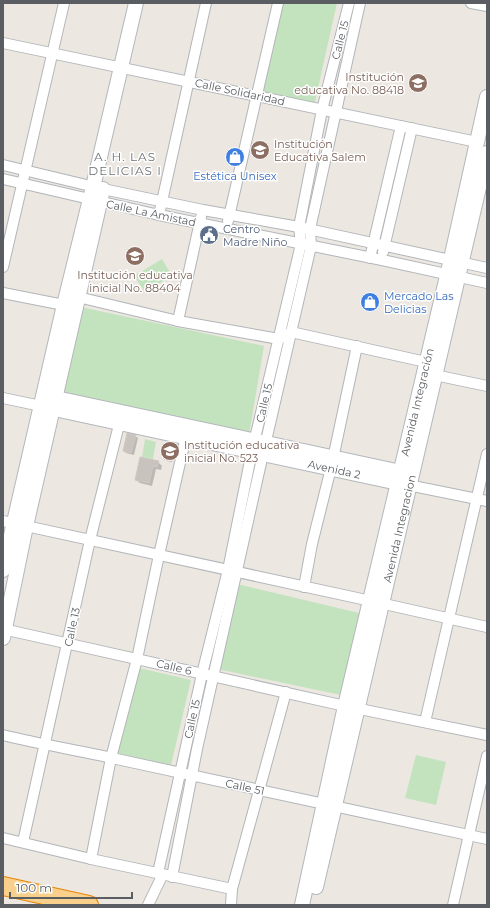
<svg xmlns="http://www.w3.org/2000/svg" width="490" height="908" font-family="Montserrat,sans-serif">
<rect width="100%" height="100%" fill="#ece8e1"/>
<g fill="#c3e3be">
<polygon points="278,3 337,3 314,106 257,94"/>
<polygon points="162,259 172,276 145,292 134,276"/>
<polygon points="76,306 264,346 249,435 58,392"/>
<polygon points="145,439 156,442 153,459 142,457"/>
<polygon points="237,584 359,613 341,695 217,669"/>
<polygon points="139,668 191,680 171,765 117,753"/>
<polygon points="416,755 446,762 436,805 405,798"/>
</g>
<g fill="#0003">
<polygon points="135,436 138,438 134,455 126,453 124,451"/>
<polygon points="173,447 176,449 172,462 167,461 165,458"/>
<polygon points="141,458 158,462 162,466 161,470 156,469 152,486 140,483 136,480"/>
</g>
<g fill="#c8c3bf" stroke="#d1c9c0">
<polygon points="127,433 136,435 131,453 123,451"/>
<polygon points="167,444 174,446 170,460 164,459"/>
<polygon points="140,457 159,461 157,467 153,466 149,483 135,480"/>
</g>
<g fill="none" stroke-linecap="round" stroke-linejoin="round">
<defs>
<g id="street">
<polyline points="471,3 487,6"/>
<polyline points="3,43 477,142"/>
<polyline points="3,165 103,189 203,210 299,227 487,268"/>
<polyline points="3,179 159,215 382,260 487,283"/>
<polyline points="159,215 206,3"/>
<polyline points="228,221 278,3"/>
<polyline points="383,252 412,128"/>
<polyline points="370,258 401,126"/>
<polyline points="3,267 64,3"/>
<polyline points="3,293 69,306"/>
<polyline points="78,297 178,321 279,339 291,332 426,362"/>
<polyline points="178,321 201,217"/>
<polyline points="430,374 487,386"/>
<polyline points="3,398 41,406"/>
<polyline points="403,484 487,501"/>
<polyline points="3,521 371,601 487,627"/>
<polyline points="304,587 312,544 331,468 357,346"/>
<polyline points="3,629 345,706 487,735"/>
<polyline points="425,722 487,454"/>
<path d="M3,735C39,744 76,750 112,758C237,786 362,812 487,839"/>
<polyline points="3,838 91,859 232,889"/>
<polyline points="23,842 90,540 121,417"/>
<polyline points="91,859 111,758 137,659 159,555 187,432"/>
<polyline points="158,873 202,674 228,570 252,451 301,244 299,227 322,110 349,3"/>
<polyline points="172,877 197,749 263,454 311,246 310,229 360,3"/>
<polyline points="148,905 163,874"/>
<polyline points="231,905 232,889 286,692"/>
<polyline points="453,905 487,756"/>
</g>
<g id="secondary">
<polyline points="56,398 401,472"/>
<path id="s1" d="M45,407L398,483"/>
<polyline points="3,570 64,305 93,187 136,3"/>
<polyline points="3,638 26,526 103,189"/>
<path id="s2" d="M316,887L487,153"/>
<path id="s3" d="M302,905L345,706L451,259L487,97"/>
</g>
<polyline id="highway" points="3,886 89,905"/>
</defs>
<use href="#street" stroke="#b2b5b9" stroke-width="12"/>
<use href="#secondary" stroke="#b3b7bc" stroke-width="16"/>
<use href="#highway" stroke="#e68408" stroke-width="20"/>
<use href="#street" stroke="#fff" stroke-width="10"/>
<use href="#secondary" stroke="#fff" stroke-width="14"/>
<use href="#highway" stroke="#f9cf8c" stroke-width="18"/>
</g>
<defs>
<symbol id="school-disc" viewBox="-11 -11 22 22"><circle r="9.5" fill="#8d6e63" stroke="#fff"/><path d="M0-5L7-2L0 1L-7-2ZM-4 1L0 2.5L4 1V4Q0 6-4 4Z" fill="#fff"/></symbol>
<symbol id="shop-disc" viewBox="-11 -11 22 22"><circle r="9.5" fill="#3f7fe0" stroke="#fff"/><path d="M-5-2.5h2.3a2.7 3.5 0 0 1 5.4 0H5L5.5 6h-11ZM-1.5-2.5h3a1.5 2.3 0 0 0-3 0Z" fill="#fff"/></symbol>
<symbol id="civic-disc" viewBox="-11 -11 22 22"><circle r="9.5" fill="#5c6f8a" stroke="#fff"/><path d="M-.6-6.5H3V-4.5H.6V-3L4-1V1h2V6H-6V1h2V-1L-.6-3ZM-1.2 2.5V6h2.4V2.5Z" fill="#fff"/></symbol>
</defs>
<g fill-rule="evenodd">
<use href="#school-disc" x="407" y="72" width="22" height="22"/>
<use href="#school-disc" x="249" y="139" width="22" height="22"/>
<use href="#shop-disc" x="224" y="146" width="22" height="22"/>
<use href="#civic-disc" x="198" y="224" width="22" height="22"/>
<use href="#school-disc" x="124" y="245" width="22" height="22"/>
<use href="#shop-disc" x="359" y="291" width="22" height="22"/>
<use href="#school-disc" x="159" y="440" width="22" height="22"/>
</g>
<g text-anchor="middle" dominant-baseline="central" stroke-width="3" stroke-linejoin="round" paint-order="stroke">
<g font-size="11" fill="#5a5e62" stroke="#fff">
<text transform="translate(340 40) rotate(-76)">Calle 15</text>
<text transform="translate(240 92) rotate(12)">Calle Solidaridad</text>
<text transform="translate(151 213) rotate(12)">Calle La Amistad</text>
<text stroke="none"><textPath href="#s3" startOffset="516">Avenida Integración</textPath></text>
<text transform="translate(264 403) rotate(-77)">Calle 15</text>
<text stroke="none"><textPath href="#s1" startOffset="296">Avenida 2</textPath></text>
<text stroke="none"><textPath href="#s2" startOffset="368">Avenida Integracion</textPath></text>
<text transform="translate(72 627) rotate(-78)">Calle 13</text>
<text transform="translate(174 667) rotate(13)">Calle 6</text>
<text transform="translate(192 719) rotate(-78)">Calle 15</text>
<text transform="translate(245 787) rotate(12)">Calle 51</text>
</g>
<g font-size="11" fill="#785e54" stroke="#fff" text-anchor="start">
<text x="404" y="77" text-anchor="end">Institución<tspan x="404" dy="13">educativa No. 88418</tspan></text>
<text x="274" y="144">Institución<tspan x="274" dy="13">Educativa Salem</tspan></text>
<text x="135" y="275" text-anchor="middle">Institución educativa<tspan x="135" dy="13">inicial No. 88404</tspan></text>
<text x="184" y="445">Institución educativa<tspan x="184" dy="13">inicial No. 523</tspan></text>
</g>
<g font-size="11" fill="#366cbe" stroke="#fff">
<text x="235" y="176">Estética Unisex</text>
<text x="384" y="296" text-anchor="start">Mercado Las<tspan x="384" dy="13">Delicias</tspan></text>
</g>
<g font-size="11" fill="#4e5e75" stroke="#fff" text-anchor="start">
<text x="223" y="229">Centro<tspan x="223" dy="13">Madre Niño</tspan></text>
</g>
<g font-size="12" letter-spacing="1" fill="#6b7074" stroke="#fff">
<text x="125" y="156">A. H. LAS<tspan x="125" dy="14">DELICIAS I</tspan></text>
</g>
</g>
<rect width="490" height="908" fill="none" stroke="#5a5e62" stroke-width="8"/>
<path d="M10 892v6h122v-6" fill="none" stroke="#5a5e62" stroke-width="2"/>
<text x="16" y="892" font-size="12" fill="#5a5e62" stroke="#ffffff" stroke-width="3" paint-order="stroke">100 m</text>
</svg>
